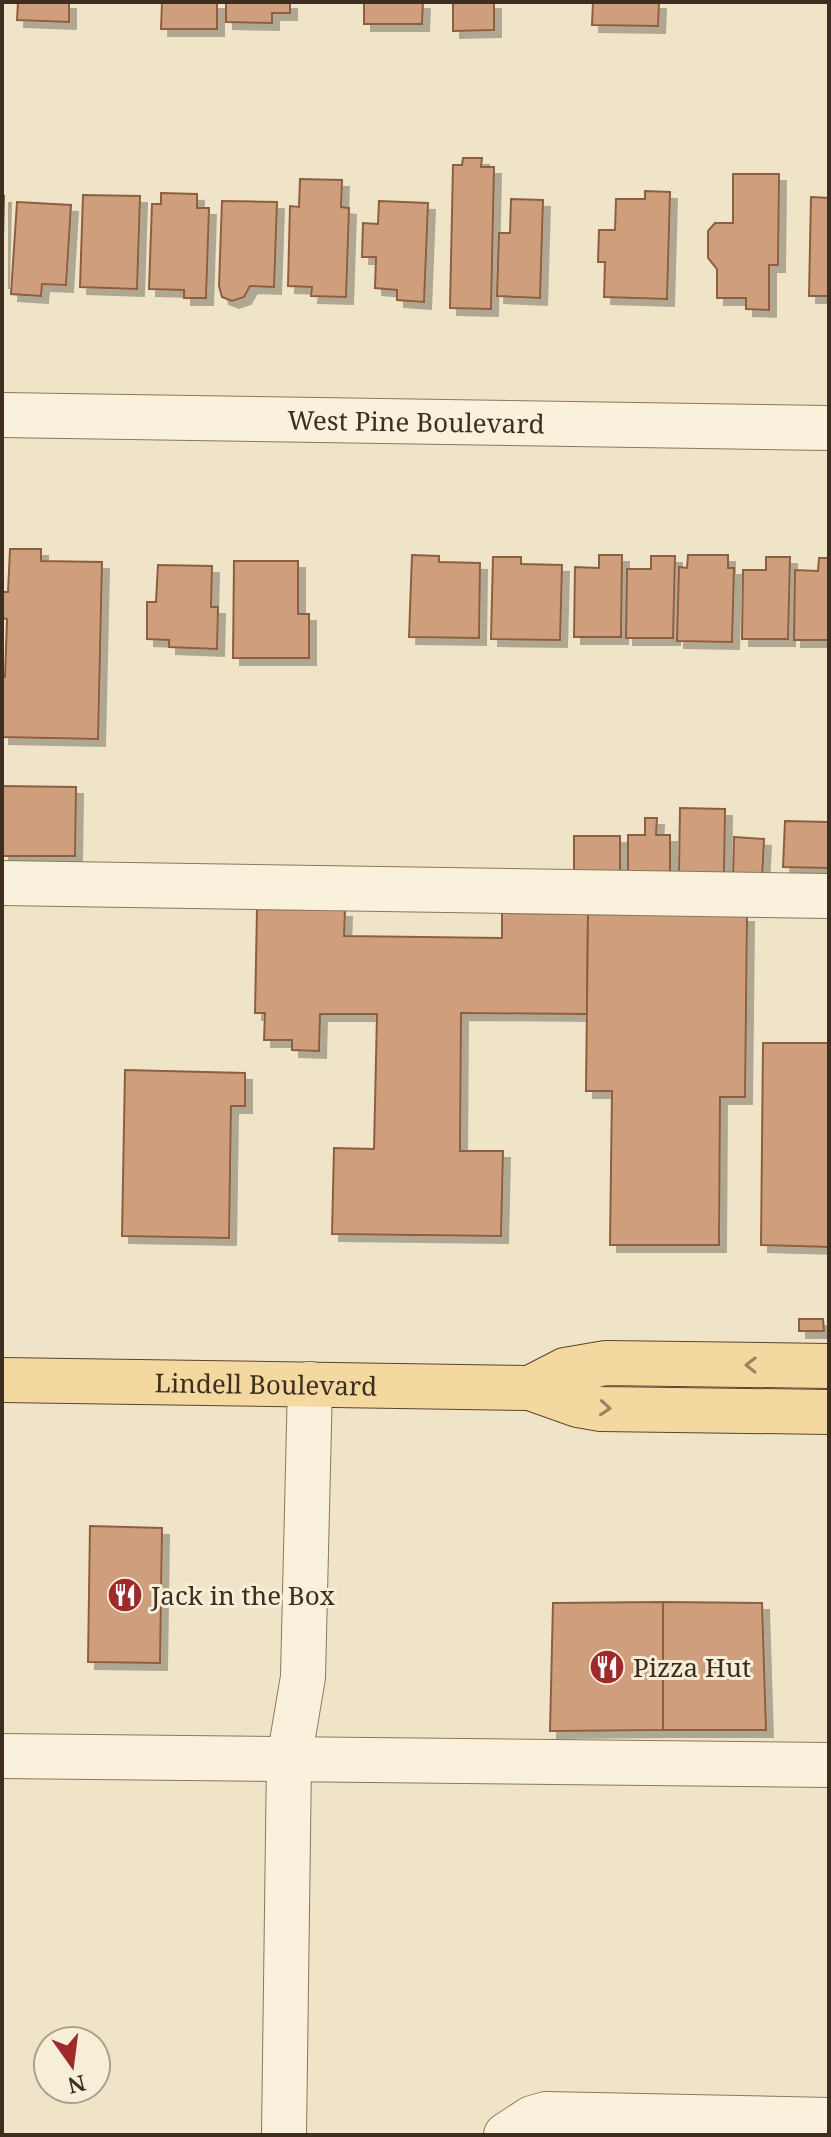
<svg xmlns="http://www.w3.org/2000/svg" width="831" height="2137" font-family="'Noto Serif',serif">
<defs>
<filter id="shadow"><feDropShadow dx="7" dy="7" stdDeviation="0" flood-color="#0004"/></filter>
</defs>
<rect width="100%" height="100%" fill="#f0e4c8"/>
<g fill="#cf9f7d" stroke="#8d5f41" stroke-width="2" filter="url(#shadow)">
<polygon points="18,2 69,2 69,22 17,20"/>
<polygon points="162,2 217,2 217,29 161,29"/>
<polygon points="226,2 290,2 290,13 272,13 272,23 226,22"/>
<polygon points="364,2 423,2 422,24 364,24"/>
<polygon points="453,2 494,2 494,30 453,31"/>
<polygon points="593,2 659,2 658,26 592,25"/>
<polygon points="463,158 482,158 481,167 494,167 491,309 450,308 453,165 462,165"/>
<polygon points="733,174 779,174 778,265 769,265 769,310 746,309 746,298 717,298 717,269 708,258 708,231 715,223 733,223"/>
<polygon points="300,179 342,180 341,207 349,208 346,297 311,296 312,287 288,286 290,206 299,207"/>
<polygon points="645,191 670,192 667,299 604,297 605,262 598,262 599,230 615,230 616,199 645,199"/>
<polygon points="161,193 197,194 197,208 209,208 206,298 184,298 184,290 149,289 152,204 161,204"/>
<polygon points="83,195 140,196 137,289 80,287"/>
<polygon points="2,196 4,196 2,282"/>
<polygon points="811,197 829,198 829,296 809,296"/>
<polygon points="511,199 543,200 540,298 497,296 499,233 510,233"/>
<polygon points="222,201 277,202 274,287 250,286 244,297 232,301 222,297 219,286"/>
<polygon points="379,201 428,203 424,302 397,300 397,290 375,288 376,257 362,257 363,223 378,224"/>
<polygon points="17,202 71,205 66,285 42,284 41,296 11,294"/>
<polygon points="10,549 41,549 41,561 102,562 98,739 2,737 2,677 5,677 7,619 2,618 2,592 8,592"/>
<polygon points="412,555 439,556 439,562 480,563 479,638 409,637"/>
<polygon points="599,555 622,555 621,637 574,637 575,567 599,568"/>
<polygon points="688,555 728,555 728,568 734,568 732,642 677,641 679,567 687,568"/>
<polygon points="651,556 675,556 673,638 626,638 627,569 651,569"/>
<polygon points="493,557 521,557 521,564 562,565 560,640 491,639"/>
<polygon points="766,557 790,557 788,639 742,639 743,570 766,570"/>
<polygon points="819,558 829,558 829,640 794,640 795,570 818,571"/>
<polygon points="234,561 298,561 298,614 309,614 309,658 233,658"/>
<polygon points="158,565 212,566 211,607 218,607 217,649 169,647 169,640 147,639 147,602 156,602"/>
<polygon points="2,786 76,787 75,856 2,856"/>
<polygon points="680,808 725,809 724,874 679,873"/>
<polygon points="645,818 657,818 656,835 670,835 670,874 628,873 628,835 645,835"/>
<polygon points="785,821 829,822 828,868 783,867"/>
<polygon points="574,836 620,836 620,873 574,872"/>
<polygon points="734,837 764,839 762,879 733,879"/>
<polygon points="257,909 345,910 344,936 502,938 502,913 588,914 587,1014 461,1013 460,1151 503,1151 501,1236 332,1234 334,1148 374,1149 377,1014 320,1014 319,1051 292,1050 292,1040 264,1040 265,1013 255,1013"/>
<polygon points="588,914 747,915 745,1097 720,1097 719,1245 610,1245 612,1091 586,1091"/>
<polygon points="763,1043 829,1043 829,1247 761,1245"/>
<polygon points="125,1070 245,1073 245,1106 231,1106 229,1238 122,1236"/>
<polygon points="799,1319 823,1319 824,1331 799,1331"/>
<polygon points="90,1526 162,1528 160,1663 88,1662"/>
<polygon points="663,1602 663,1730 550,1731 553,1603"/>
<polygon points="663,1602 762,1603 766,1730 663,1730"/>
</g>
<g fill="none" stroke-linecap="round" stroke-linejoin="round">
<defs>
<g id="minor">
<path id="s1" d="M2,415L829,428"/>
<polyline points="2,883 829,896"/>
<polyline points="2,1756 829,1765"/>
<polyline points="284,2135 289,1760 303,1677 310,1384"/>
<polyline points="506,2135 532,2118 546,2114 829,2120"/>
</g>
<g id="major">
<path id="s2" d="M2,1380L530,1388L578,1405L601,1409L829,1412"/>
<polyline points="530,1388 565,1370 606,1363 829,1366"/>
</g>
</defs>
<use href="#minor" stroke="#8d765c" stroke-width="46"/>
<use href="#major" stroke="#5b4430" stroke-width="46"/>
<use href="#minor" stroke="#faf1dc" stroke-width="44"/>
<use href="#major" stroke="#f3d9a0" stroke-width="44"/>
</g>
<defs><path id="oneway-chevron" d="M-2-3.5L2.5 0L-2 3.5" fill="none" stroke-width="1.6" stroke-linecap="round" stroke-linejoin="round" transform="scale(2)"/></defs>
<g stroke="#988460">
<use href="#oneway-chevron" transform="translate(751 1365) rotate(-179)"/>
<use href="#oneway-chevron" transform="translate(605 1408) rotate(4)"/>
</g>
<defs>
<symbol id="restaurant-disc" viewBox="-11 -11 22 22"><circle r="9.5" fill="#9e2a2b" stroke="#f7eed8"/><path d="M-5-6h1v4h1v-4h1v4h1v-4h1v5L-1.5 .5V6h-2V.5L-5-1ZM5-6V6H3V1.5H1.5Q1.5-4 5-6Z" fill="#fff"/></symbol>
</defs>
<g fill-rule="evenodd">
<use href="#restaurant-disc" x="105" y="1575" width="40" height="40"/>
<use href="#restaurant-disc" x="587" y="1647" width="40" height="40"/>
</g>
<g text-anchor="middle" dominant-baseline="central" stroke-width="6" stroke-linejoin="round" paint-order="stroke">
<g font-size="26" fill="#3d2e20" stroke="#f7eed8">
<text stroke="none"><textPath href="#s1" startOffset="414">West Pine Boulevard</textPath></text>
<text stroke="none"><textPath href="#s2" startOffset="264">Lindell Boulevard</textPath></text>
</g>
<g font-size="26" fill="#3d2e20" stroke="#f7eed8" text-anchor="start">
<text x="151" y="1595">Jack in the Box</text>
<text x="633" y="1667">Pizza Hut</text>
</g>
</g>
<rect width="831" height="2137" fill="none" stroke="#3d2e20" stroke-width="8"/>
<g transform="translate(72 2065) rotate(166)"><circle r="38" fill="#f7eed8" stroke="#ada18e" stroke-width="2"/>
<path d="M0-6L14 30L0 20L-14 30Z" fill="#9e2a2b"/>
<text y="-12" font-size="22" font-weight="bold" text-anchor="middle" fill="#3d2e20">N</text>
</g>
</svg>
